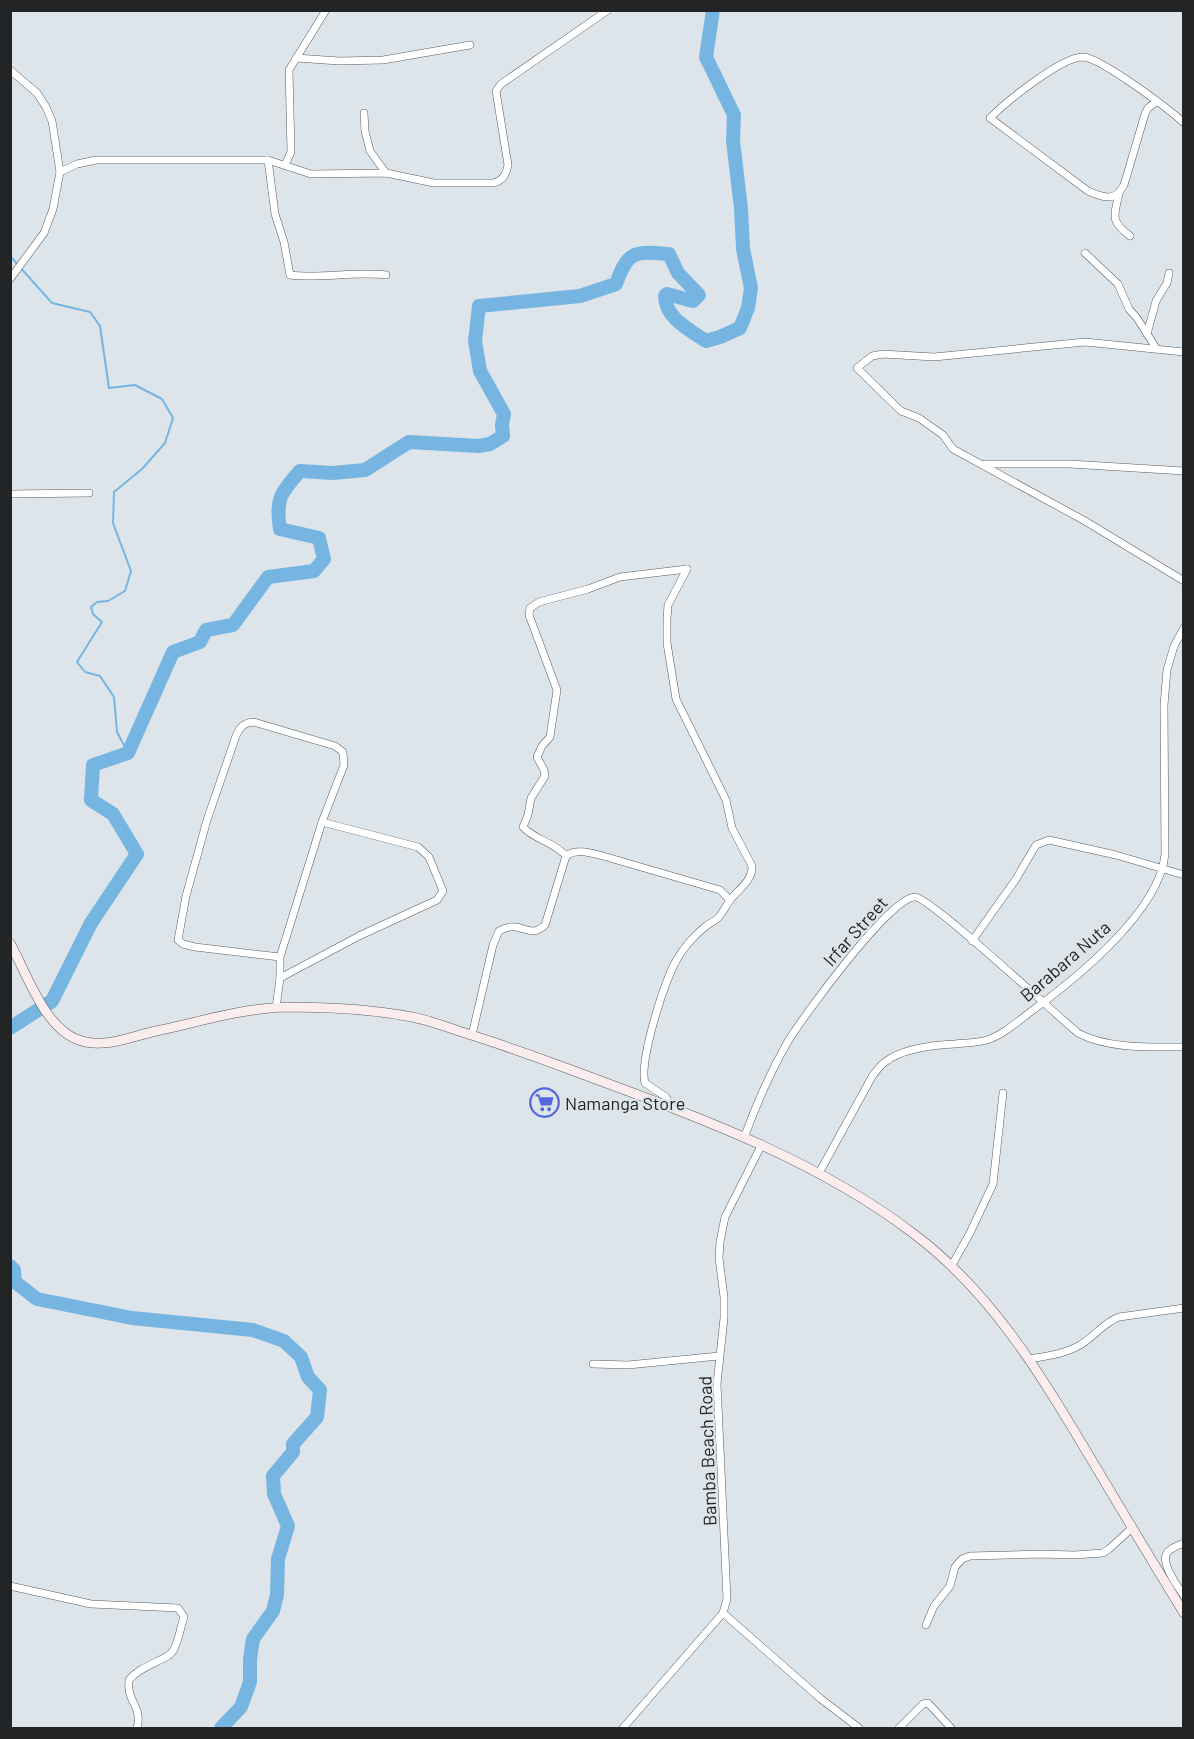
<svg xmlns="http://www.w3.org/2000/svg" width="1194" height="1739" font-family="Barlow,sans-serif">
<rect width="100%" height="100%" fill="#dee5ea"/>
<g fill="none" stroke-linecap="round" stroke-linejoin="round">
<polyline stroke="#76b5e2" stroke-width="2" points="10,256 52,303 90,312 100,326 109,388 135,385 162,399 173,418 165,443 142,469 114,492 113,523 131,571 125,591 108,601 97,602 91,607 93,614 102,622 77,662 85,672 100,676 114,697 117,732 128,753"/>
<g stroke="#76b5e2" stroke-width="14">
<path d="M10,1028L52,1001L91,923L137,854L113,814L91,800L93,765L128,753L173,652L200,642L206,630L233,625L268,577L314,571L324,559L319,538L280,529C275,500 281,492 300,471L333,473L365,470L409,442L479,446L490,444L503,436L502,425L504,414L480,371L475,341L479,306L580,296L616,284C628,250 635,251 669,254L678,273L699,295L693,301L667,294L665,296C665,318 690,330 706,341L720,337L740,328L748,308L751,288L743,249L741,208L733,141L734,115L706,57L713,10"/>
<polyline points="10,1266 14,1270 15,1282 37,1299 132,1318 253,1330 284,1341 301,1357 308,1377 320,1390 317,1417 293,1444 293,1452 273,1476 274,1494 288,1526 278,1559 277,1595 273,1611 253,1639 250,1659 250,1682 241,1707 221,1728"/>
</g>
<defs>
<g id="street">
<polyline points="296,58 339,61 383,60 470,45"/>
<polyline points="10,70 37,93 46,107 52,121 60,172 53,209 44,233 10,279"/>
<path d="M1156,102L1148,108L1145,114L1124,185C1115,202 1104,198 1088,191L990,118C1006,102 1061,57 1083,57C1101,58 1169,109 1184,123"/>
<polyline points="364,113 365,131 370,151 386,173"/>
<path d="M268,160L275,214L284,242L290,275C322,279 355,271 386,275"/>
<polyline points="285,165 291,152 289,70 326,10"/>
<path d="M60,172L77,164L96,160H268L311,174L386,173L434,183H494C503,180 506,175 508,165L496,91L501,84L608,10"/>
<path d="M1119,194C1114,216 1110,221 1130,236"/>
<polyline points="1085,253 1118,284 1129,309 1137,318 1156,348"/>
<polyline points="1147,334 1156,301 1167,283 1169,273"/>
<polyline points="1184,352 1085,342 934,357 883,354 872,356 857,368 901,411 919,418 943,435 953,449 1085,521 1184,581"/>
<polyline points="985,464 1070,464 1184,471"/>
<polyline points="10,494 89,493"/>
<path d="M566,856C554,842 535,840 523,827L528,815L531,798L545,776L544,770L537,757L542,746L550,737L557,690L529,615L530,608L539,602L588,589L620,577L687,569"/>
<polyline points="972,941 1016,879 1036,845 1049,840 1116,855 1184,875"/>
<polyline points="280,978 359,936 437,900 443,891 429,857 418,847 322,822"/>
<path d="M276,1008L280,978V957L322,822L344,765L343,752L335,746L254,722C243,723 240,727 236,736L207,820L186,896L178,940L183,944L195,947L280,957"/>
<path d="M472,1035L493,945L499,931C520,918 529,941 545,925L566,856C576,848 591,853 603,856L720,890L730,900"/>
<path d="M671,1107L666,1097L645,1083C639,1061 665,977 679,956C685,946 697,933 706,926C710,923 715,921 718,918C723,913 726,905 731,899C739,889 753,880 752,866L732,828L726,800L676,699L667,643V619L668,605L687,569"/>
<path d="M744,1138C756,1105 770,1073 787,1043C802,1018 890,897 915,897C930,897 1056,1015 1078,1033C1108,1049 1150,1047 1184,1047"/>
<path d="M819,1173L873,1075C877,1071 880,1065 885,1062C903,1048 933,1045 955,1044C965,1043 977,1043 987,1040C1002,1035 1016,1023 1029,1013C1073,981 1160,912 1165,854L1164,705L1167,670L1174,646L1184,628"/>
<polyline points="952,1265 970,1233 993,1184 1003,1093"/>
<path d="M1029,1359C1046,1356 1065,1354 1080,1345C1094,1337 1103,1323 1119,1317L1184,1308"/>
<polyline points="593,1364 628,1365 719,1356"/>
<path d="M1184,1543C1179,1545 1170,1548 1167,1553C1160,1563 1178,1587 1184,1596"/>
<path d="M10,1586L91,1604L178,1608L184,1617C180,1628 179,1641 173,1651C168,1660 140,1665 129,1680C126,1702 143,1706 137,1728"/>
<polyline points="723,1613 821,1699 859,1728"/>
<polyline points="926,1625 934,1606 950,1586 955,1567 962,1559 970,1556 1041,1554 1074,1555 1103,1553 1109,1549 1132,1528"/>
<polyline points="623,1728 723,1613 727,1599 717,1384 724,1318 724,1297 719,1258 720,1242 725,1217 762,1144"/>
<polyline points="899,1728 923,1704 928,1703 951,1728"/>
</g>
<path id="secondary" d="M10,943C26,972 44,1026 76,1039C103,1050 129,1037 156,1031C199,1022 243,1008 287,1007C329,1007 371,1009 412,1017C429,1020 446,1027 462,1032C500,1044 537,1057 574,1071C692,1115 813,1157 914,1234C991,1292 1039,1372 1088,1454C1120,1507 1151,1560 1184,1613"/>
</defs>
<use href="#street" stroke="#575c60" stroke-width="8"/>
<use href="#secondary" stroke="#575c60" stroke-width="10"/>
<use href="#street" stroke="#fff" stroke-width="7"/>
<use href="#secondary" stroke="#fbecee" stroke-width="9"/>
</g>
<defs>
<symbol id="supermarket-ring" viewBox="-11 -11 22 22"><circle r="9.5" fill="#dee5ea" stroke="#5468de" stroke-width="1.5"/><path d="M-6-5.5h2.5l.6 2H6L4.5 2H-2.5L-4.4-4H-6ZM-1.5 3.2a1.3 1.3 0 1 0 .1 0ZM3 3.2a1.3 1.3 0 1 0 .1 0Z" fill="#5468de"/></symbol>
</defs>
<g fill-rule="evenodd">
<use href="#supermarket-ring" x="528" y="1086" width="33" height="33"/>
</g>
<g text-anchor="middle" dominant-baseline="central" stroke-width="4.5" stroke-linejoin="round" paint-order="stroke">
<g font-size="18" fill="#222426" stroke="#dee5ea">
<text transform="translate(855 931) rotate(-48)">Irfar Street</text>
<text transform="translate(1065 961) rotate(-41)">Barabara Nuta</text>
<text transform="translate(707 1451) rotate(-92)">Bamba Beach Road</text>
</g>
<g font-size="18" fill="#222426" stroke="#dee5ea" text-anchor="start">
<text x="565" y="1103">Namanga Store</text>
</g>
</g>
<rect width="1194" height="1739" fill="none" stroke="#222426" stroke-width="24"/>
</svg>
